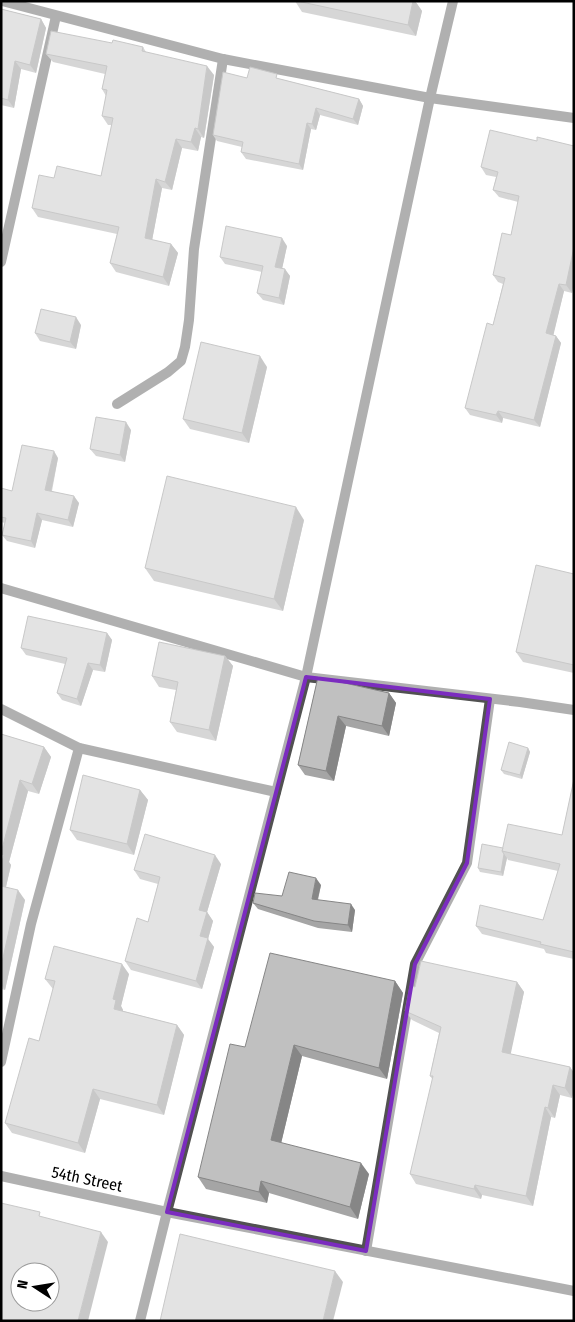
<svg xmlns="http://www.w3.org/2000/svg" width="575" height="1322" font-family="'Fira Sans Condensed',sans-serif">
<rect width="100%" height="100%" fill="#fff"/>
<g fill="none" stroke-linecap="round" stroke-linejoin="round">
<g stroke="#515151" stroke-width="10">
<polyline points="2,1 223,59 430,98 574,118"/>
<polyline points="1,262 56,16"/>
<polyline points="117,404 168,372 181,361 185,347 189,320 194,249 223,59"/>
<polyline points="1,588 306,677 520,702 574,710"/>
<polyline points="1,709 79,748 276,792"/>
<polyline points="1,1062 31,924 79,748"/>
<polyline points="1,1176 167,1212 574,1291"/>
<polyline points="366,1251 415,964 467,863 490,699"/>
<polyline points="140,1321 167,1212 306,677 430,98 453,1"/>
</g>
</g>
<g fill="#a5a5a5">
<polygon points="295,1 415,1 422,11 416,36 302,12"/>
<polygon points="1,9 41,19 46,28 36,73 21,69 14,108 1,105"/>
<polygon points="112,43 143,47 146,52 214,75 204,138 201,137 198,151 182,148 172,190 162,188 152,240 171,244 178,253 169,286 116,272 110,263 117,234 38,217 32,208 54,178 101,176 112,125 108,125 102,116 106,96 102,89 105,74 53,62 46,54"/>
<polygon points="247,78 280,79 359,99 363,106 358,125 320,115 316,130 311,129 303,170 246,159 241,152 242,147 217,141 213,135"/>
<polygon points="537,141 574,146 574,282 572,293 564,291 553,335 556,336 561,343 540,427 503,418 502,423 470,415 465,408 493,325 503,284 498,282 493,275 511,235 518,202 499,197 493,190 496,177 486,175 481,167"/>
<polygon points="287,246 282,268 290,276 284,305 263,300 257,293 262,272 225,264 220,257"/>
<polygon points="81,325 76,349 40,341 35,333"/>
<polygon points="267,367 249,443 190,429 183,419"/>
<polygon points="131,430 125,462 96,456 90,449"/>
<polygon points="58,458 52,491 79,503 73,527 42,520 35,548 7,541 2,535 5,523 1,522 1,488 12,491"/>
<polygon points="304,520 283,611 154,581 145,568"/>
<polygon points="574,574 574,673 523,662 516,652"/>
<polygon points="107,633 112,640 105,672 93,670 81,706 62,700 57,693 65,664 26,655 21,648"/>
<polygon points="225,656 233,666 216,741 177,732 170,722 176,690 159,687 152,676"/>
<polygon points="318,677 389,693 396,703 389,736 346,726 334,781 305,775 298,765"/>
<polygon points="1,734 44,747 51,757 39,794 28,791 9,862 11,865 6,887 25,900 5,990 1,989"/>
<polygon points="528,748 530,752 522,779 504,774 501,770"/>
<polygon points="574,779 574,959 546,953 544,949 482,934 476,926 543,920 558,871 508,860 507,858 503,876 480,872 478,868 503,848 562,835"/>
<polygon points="140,790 148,800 134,855 77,840 70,830"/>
<polygon points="221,864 207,912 213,921 208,939 214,947 202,989 131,970 125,961 148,922 158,884 140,879 134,870"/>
<polygon points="321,885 318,900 355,910 352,932 318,928 258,909 253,903 282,896"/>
<polygon points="129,974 121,1006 123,1010 123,1011 177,1025 184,1035 164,1115 100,1099 85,1153 12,1133 5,1123 39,1041 53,989 45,979"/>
<polygon points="395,981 403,993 387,1079 302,1056 281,1143 369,1174 358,1219 269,1193 267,1203 206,1189 198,1177 245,1047"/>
<polygon points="517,982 524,992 510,1054 570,1067 574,1073 574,1089 572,1098 560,1095 555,1118 551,1117 533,1206 482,1195 481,1199 416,1184 410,1174 433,1080 430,1076 439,1033 412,1020 405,1011 415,987"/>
</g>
<g fill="#868686">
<polygon points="413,1 415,1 422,11 416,36 408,25"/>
<polygon points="41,19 46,28 36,73 30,65"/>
<polygon points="15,61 21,69 14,108 8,100"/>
<polygon points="207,66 214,75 204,138 198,129"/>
<polygon points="359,99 363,106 358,125 353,119"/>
<polygon points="316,108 320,115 316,130 312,124"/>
<polygon points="307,123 311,129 303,170 299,164"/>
<polygon points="195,128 201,137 198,151 191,142"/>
<polygon points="176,139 182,148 172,190 165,182"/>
<polygon points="156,179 162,188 151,246 145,238"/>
<polygon points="282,238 287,246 281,274 275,267"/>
<polygon points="171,244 178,253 169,286 163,277"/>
<polygon points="574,247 574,282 572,293 566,285"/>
<polygon points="285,269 290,276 284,305 279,298"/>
<polygon points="559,284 564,291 552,341 546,333"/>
<polygon points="76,317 81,325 76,349 70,342"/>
<polygon points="556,336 561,343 540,427 534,420"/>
<polygon points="260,356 267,367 249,443 242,433"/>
<polygon points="498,411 503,418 502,423 496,415"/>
<polygon points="126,422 131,430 125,462 120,455"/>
<polygon points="54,451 58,458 50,497 45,490"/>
<polygon points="74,496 79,503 73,527 68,520"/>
<polygon points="296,507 304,520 283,611 274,599"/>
<polygon points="37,513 42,520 35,548 31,541"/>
<polygon points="107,633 112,640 105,672 100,665"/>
<polygon points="225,656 233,666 216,741 209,730"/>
<polygon points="88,663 93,670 81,706 77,699"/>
<polygon points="389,693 396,703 389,736 382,726"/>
<polygon points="338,716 346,726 334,781 326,771"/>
<polygon points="44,747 51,757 39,794 32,784"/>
<polygon points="528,748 530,752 522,779 520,775"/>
<polygon points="20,780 28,791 9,862 11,865 4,895 1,891 1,854"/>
<polygon points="140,790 148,800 134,855 127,844"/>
<polygon points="504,854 507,858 503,876 501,872"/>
<polygon points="215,855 221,864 205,919 199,910"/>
<polygon points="316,878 321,885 316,906 312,899"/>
<polygon points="18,890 25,900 5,990 1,984 1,967"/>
<polygon points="351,904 355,910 352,932 348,925"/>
<polygon points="207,912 213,921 208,939 214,947 202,989 196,981 200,936"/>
<polygon points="122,964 129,974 121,1006 123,1010 121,1019 114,1009 113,999"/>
<polygon points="395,981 403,993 387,1079 379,1068"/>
<polygon points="517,982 524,992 509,1062 502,1052"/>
<polygon points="177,1025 184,1035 164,1115 157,1105"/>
<polygon points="294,1045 302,1056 279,1152 271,1140"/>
<polygon points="570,1067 574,1073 574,1089 572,1098 565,1088"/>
<polygon points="553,1085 560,1095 555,1118 548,1108"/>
<polygon points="93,1089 100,1099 85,1153 78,1143"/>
<polygon points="545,1107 551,1117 533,1206 526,1196"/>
<polygon points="361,1163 369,1174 358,1219 350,1207"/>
<polygon points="261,1181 269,1193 267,1203 259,1192"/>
<polygon points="475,1185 482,1195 481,1199 474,1189"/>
<polygon points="101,1232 108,1242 88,1321 78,1321"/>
<polygon points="335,1271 343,1282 333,1321 323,1321"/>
</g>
<g fill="#c0c0c0" stroke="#868686" fill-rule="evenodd">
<polygon points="297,1 413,1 408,25"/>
<polygon points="1,9 41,19 30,65 15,61 8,100 1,98"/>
<polygon points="51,31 112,43 113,40 143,47 142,51 207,66 198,129 195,128 191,142 176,139 165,182 156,179 145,238 171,244 163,277 110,263 119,227 32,208 39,175 54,178 57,166 101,176 113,118 102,116 107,90 102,89 107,66 46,54"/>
<polygon points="250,67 277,74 276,78 359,99 353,119 316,108 312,124 307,123 299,164 241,152 243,142 213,135 223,72 247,78"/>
<polygon points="490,130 537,141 537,137 574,146 574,247 566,285 559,284 546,333 556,336 534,420 498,411 496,415 465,408 487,323 493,325 505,278 493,275 502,233 511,235 519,196 493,190 498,172 481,167"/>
<polygon points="226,226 282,238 275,267 285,269 279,298 257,293 263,266 220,257"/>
<polygon points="41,309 76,317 70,342 35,333"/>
<polygon points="201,342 260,356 242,433 183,419"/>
<polygon points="96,417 126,422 120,455 90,449"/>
<polygon points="22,445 54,451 45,490 74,496 68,520 37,513 31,541 2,535 6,518 1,517 1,488 12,491"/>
<polygon points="167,476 296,507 274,599 145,568"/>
<polygon points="536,565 574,574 574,665 516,652"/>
<polygon points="28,616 107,633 100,665 88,663 77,699 57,693 67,658 21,648"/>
<polygon points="159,642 225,656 209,730 170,722 178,682 152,676"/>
<polygon points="318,677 389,693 382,726 338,716 326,771 298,765"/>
<polygon points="1,734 44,747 32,784 20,780 1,853"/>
<polygon points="509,742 528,748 520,775 501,770"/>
<polygon points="83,775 140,790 127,844 70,830"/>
<polygon points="574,779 574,952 540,944 541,942 476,926 480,905 543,920 560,864 502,851 508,824 562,835"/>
<polygon points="145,834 215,855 199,910 207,912 200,936 208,938 196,981 125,961 137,918 148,922 160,877 134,870"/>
<polygon points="482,844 503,848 502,851 504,854 501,872 478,868"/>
<polygon points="1,854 4,855 1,865"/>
<polygon points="289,872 316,878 312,899 351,904 348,925 314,921 253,903 255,893 282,896"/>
<polygon points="1,886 18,890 1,967"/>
<polygon points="54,946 122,964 113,999 116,1000 114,1009 177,1025 157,1105 93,1089 78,1143 5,1123 29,1038 39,1041 55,981 45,979"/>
<polygon points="270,953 395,981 379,1068 294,1045 271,1140 361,1163 350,1207 261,1181 259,1192 198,1177 230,1044 245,1047"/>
<polygon points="421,961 517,982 502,1052 570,1067 565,1088 553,1085 548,1108 545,1107 526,1196 475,1185 474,1189 410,1174 433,1076 430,1076 441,1027 405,1011 410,986 415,987"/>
<path d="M1,1203L40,1212L39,1216L101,1232L78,1321H1ZM20,1272H50V1302H20Z"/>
<polygon points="180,1234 335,1271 323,1321 160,1321"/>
</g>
<path d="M0 0H575V1322H0ZM306,677L490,699L467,863L415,964L366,1251L167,1212Z" fill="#fff" fill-opacity=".55" fill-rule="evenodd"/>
<path fill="none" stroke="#7b2cbf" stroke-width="4" stroke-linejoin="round" d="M306,677L490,699L467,863L415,964L366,1251L167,1212Z"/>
<g text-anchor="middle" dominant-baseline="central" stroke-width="5" stroke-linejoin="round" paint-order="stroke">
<g font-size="16" fill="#000" stroke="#fff">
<text transform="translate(87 1179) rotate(12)">54th Street</text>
</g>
</g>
<rect width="575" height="1322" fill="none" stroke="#000000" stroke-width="5"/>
<g transform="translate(35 1287) rotate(282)"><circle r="24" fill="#ffffff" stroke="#999999"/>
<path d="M0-4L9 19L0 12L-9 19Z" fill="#000000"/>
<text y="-8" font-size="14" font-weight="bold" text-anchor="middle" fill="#000000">N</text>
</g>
</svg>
